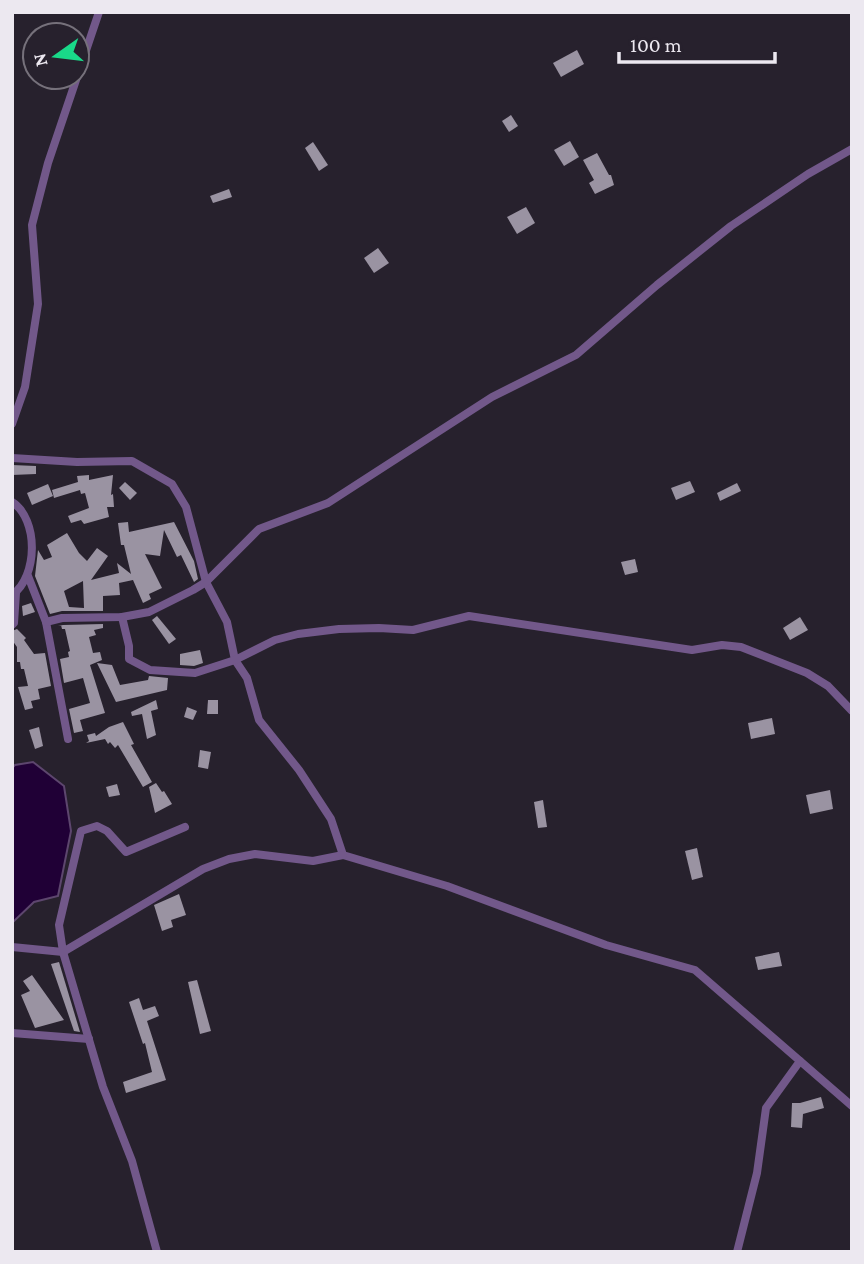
<svg xmlns="http://www.w3.org/2000/svg" width="864" height="1264" font-family="'Crimson Pro',serif">
<rect width="100%" height="100%" fill="#27212d"/>
<polygon fill="#200036" stroke="#5d466e" stroke-width="2" points="33,762 64,786 71,831 58,896 34,902 12,923 12,768 15,765"/>
<g fill="#9a93a2" fill-rule="evenodd">
<polygon points="577,50 584,64 561,77 553,63"/>
<polygon points="511,115 518,126 509,132 502,121"/>
<polygon points="570,141 579,157 564,166 554,150"/>
<polygon points="313,142 328,165 319,171 305,148"/>
<polygon points="597,153 609,175 611,175 614,185 595,194 589,183 594,180 583,160"/>
<polygon points="229,189 232,197 213,203 210,196"/>
<polygon points="526,207 535,223 517,234 507,217"/>
<polygon points="378,248 389,263 374,273 364,258"/>
<polygon points="12,465 36,466 36,474 12,475"/>
<polygon points="89,475 89,480 113,475 111,495 113,494 114,507 107,507 109,517 84,524 81,520 71,523 68,516 89,508 85,493 81,494 80,490 54,498 52,490 78,482 77,476"/>
<polygon points="690,481 695,492 676,500 671,488"/>
<polygon points="125,482 137,493 130,500 119,488"/>
<polygon points="737,483 741,491 720,501 717,493"/>
<polygon points="48,484 53,496 32,505 27,493"/>
<path d="M128,522L129,532L174,522L194,561L198,579L194,582L181,555L177,557L164,530L160,556L145,554L162,588L149,594L151,599L143,603L133,580L119,583L120,595L103,596V611H62L50,614L35,576L38,550L44,560L52,557L47,545L67,533L79,553L87,561L97,548L108,556L91,580L119,573L117,563L131,574L124,545H121L118,523ZM83,581L84,608L69,607L64,591Z"/>
<polygon points="635,559 638,572 625,575 621,562"/>
<polygon points="31,603 35,612 23,616 22,606"/>
<polygon points="157,616 176,639 169,644 152,620"/>
<polygon points="800,617 808,630 790,640 783,628"/>
<polygon points="103,624 103,628 94,630 96,635 89,637 93,653 100,652 102,660 90,665 105,713 80,720 83,731 74,733 69,709 90,703 83,678 64,683 60,659 69,657 68,652 70,651 65,629 62,629 61,625 58,626 63,625"/>
<polygon points="17,629 26,638 24,640 34,654 45,653 51,686 38,689 40,699 31,701 33,708 25,710 18,687 28,686 24,669 21,669 20,662 17,662 17,647 12,640 12,631"/>
<polygon points="200,650 203,663 194,666 180,665 180,654"/>
<polygon points="97,663 112,665 120,685 148,680 149,676 168,678 167,690 116,702"/>
<polygon points="156,700 158,709 151,711 156,735 147,739 142,714 132,716 131,712"/>
<polygon points="208,700 218,700 218,714 207,714"/>
<polygon points="187,707 197,711 193,720 184,717"/>
<polygon points="772,718 775,734 751,739 748,723"/>
<polygon points="123,722 134,744 131,745 152,782 143,787 118,745 115,748 110,742 108,744 105,739 86,743 89,741 87,735 95,733 96,736 109,727"/>
<polygon points="39,727 43,746 35,749 29,730"/>
<polygon points="200,750 211,752 208,769 198,767"/>
<polygon points="156,783 162,792 164,791 172,804 155,813 149,787"/>
<polygon points="117,784 120,795 109,797 106,787"/>
<polygon points="830,790 833,809 810,814 806,795"/>
<polygon points="543,800 547,827 538,828 534,802"/>
<polygon points="697,848 703,877 692,880 685,851"/>
<polygon points="179,894 186,915 171,920 173,927 162,931 154,905"/>
<polygon points="779,952 782,966 758,970 755,957"/>
<polygon points="59,962 80,1032 74,1031 51,964"/>
<polygon points="32,975 64,1020 35,1028 21,995 30,991 23,981"/>
<polygon points="197,980 211,1031 200,1034 188,982"/>
<polygon points="139,998 143,1010 155,1006 159,1016 147,1021 166,1080 126,1093 123,1082 152,1072 145,1043 143,1044 129,1002"/>
<polygon points="821,1097 824,1108 803,1114 802,1128 791,1127 792,1103 800,1103"/>
</g>
<g fill="none" stroke-linecap="round" stroke-linejoin="round">
<g stroke="#72588a" stroke-width="8">
<polyline points="12,424 25,387 38,304 32,225 48,163 99,12"/>
<polyline points="12,458 77,462 132,461 172,484 186,507 206,582 227,622 235,660 247,678 259,720 299,770 331,819 343,855 447,886 606,945 695,970 852,1106"/>
<path d="M12,502C39,519 38,577 12,595"/>
<polyline points="28,576 46,622 68,739"/>
<polyline points="122,617 129,646 129,659 150,670 195,673 235,660 275,640 298,634 339,629 379,628 413,630 469,616 692,650 722,645 741,647 807,673 828,686 852,711"/>
<polyline points="46,622 62,618 122,617 149,612 193,590 206,582 259,529 328,503 492,397 576,355 657,285 731,226 808,174 852,149"/>
<polyline points="12,625 14,623 16,593"/>
<polyline points="12,947 63,952 203,869 229,859 255,854 313,861 343,855"/>
<polyline points="12,1033 89,1039"/>
<polyline points="157,1252 132,1161 103,1087 63,952 59,925 81,831 97,826 107,831 126,852 185,827"/>
<polyline points="737,1252 757,1173 766,1108 800,1061"/>
</g>
</g>
<rect width="864" height="1264" fill="none" stroke="#ece8f0" stroke-width="28"/>
<g transform="translate(56 56) rotate(256)"><circle r="33" fill="#27212d" stroke="#76717b" stroke-width="2"/>
<path d="M0-5L12 26L0 18L-12 26Z" fill="#19d989"/>
<text y="-10" font-size="19" font-weight="bold" text-anchor="middle" fill="#ece8f0">N</text>
</g>
<path d="M619 52v10h156v-10" fill="none" stroke="#ece8f0" stroke-width="3.5"/>
<text x="630" y="52" font-size="21" fill="#ece8f0" stroke="#27212d" stroke-width="5" paint-order="stroke">100 m</text>
</svg>
